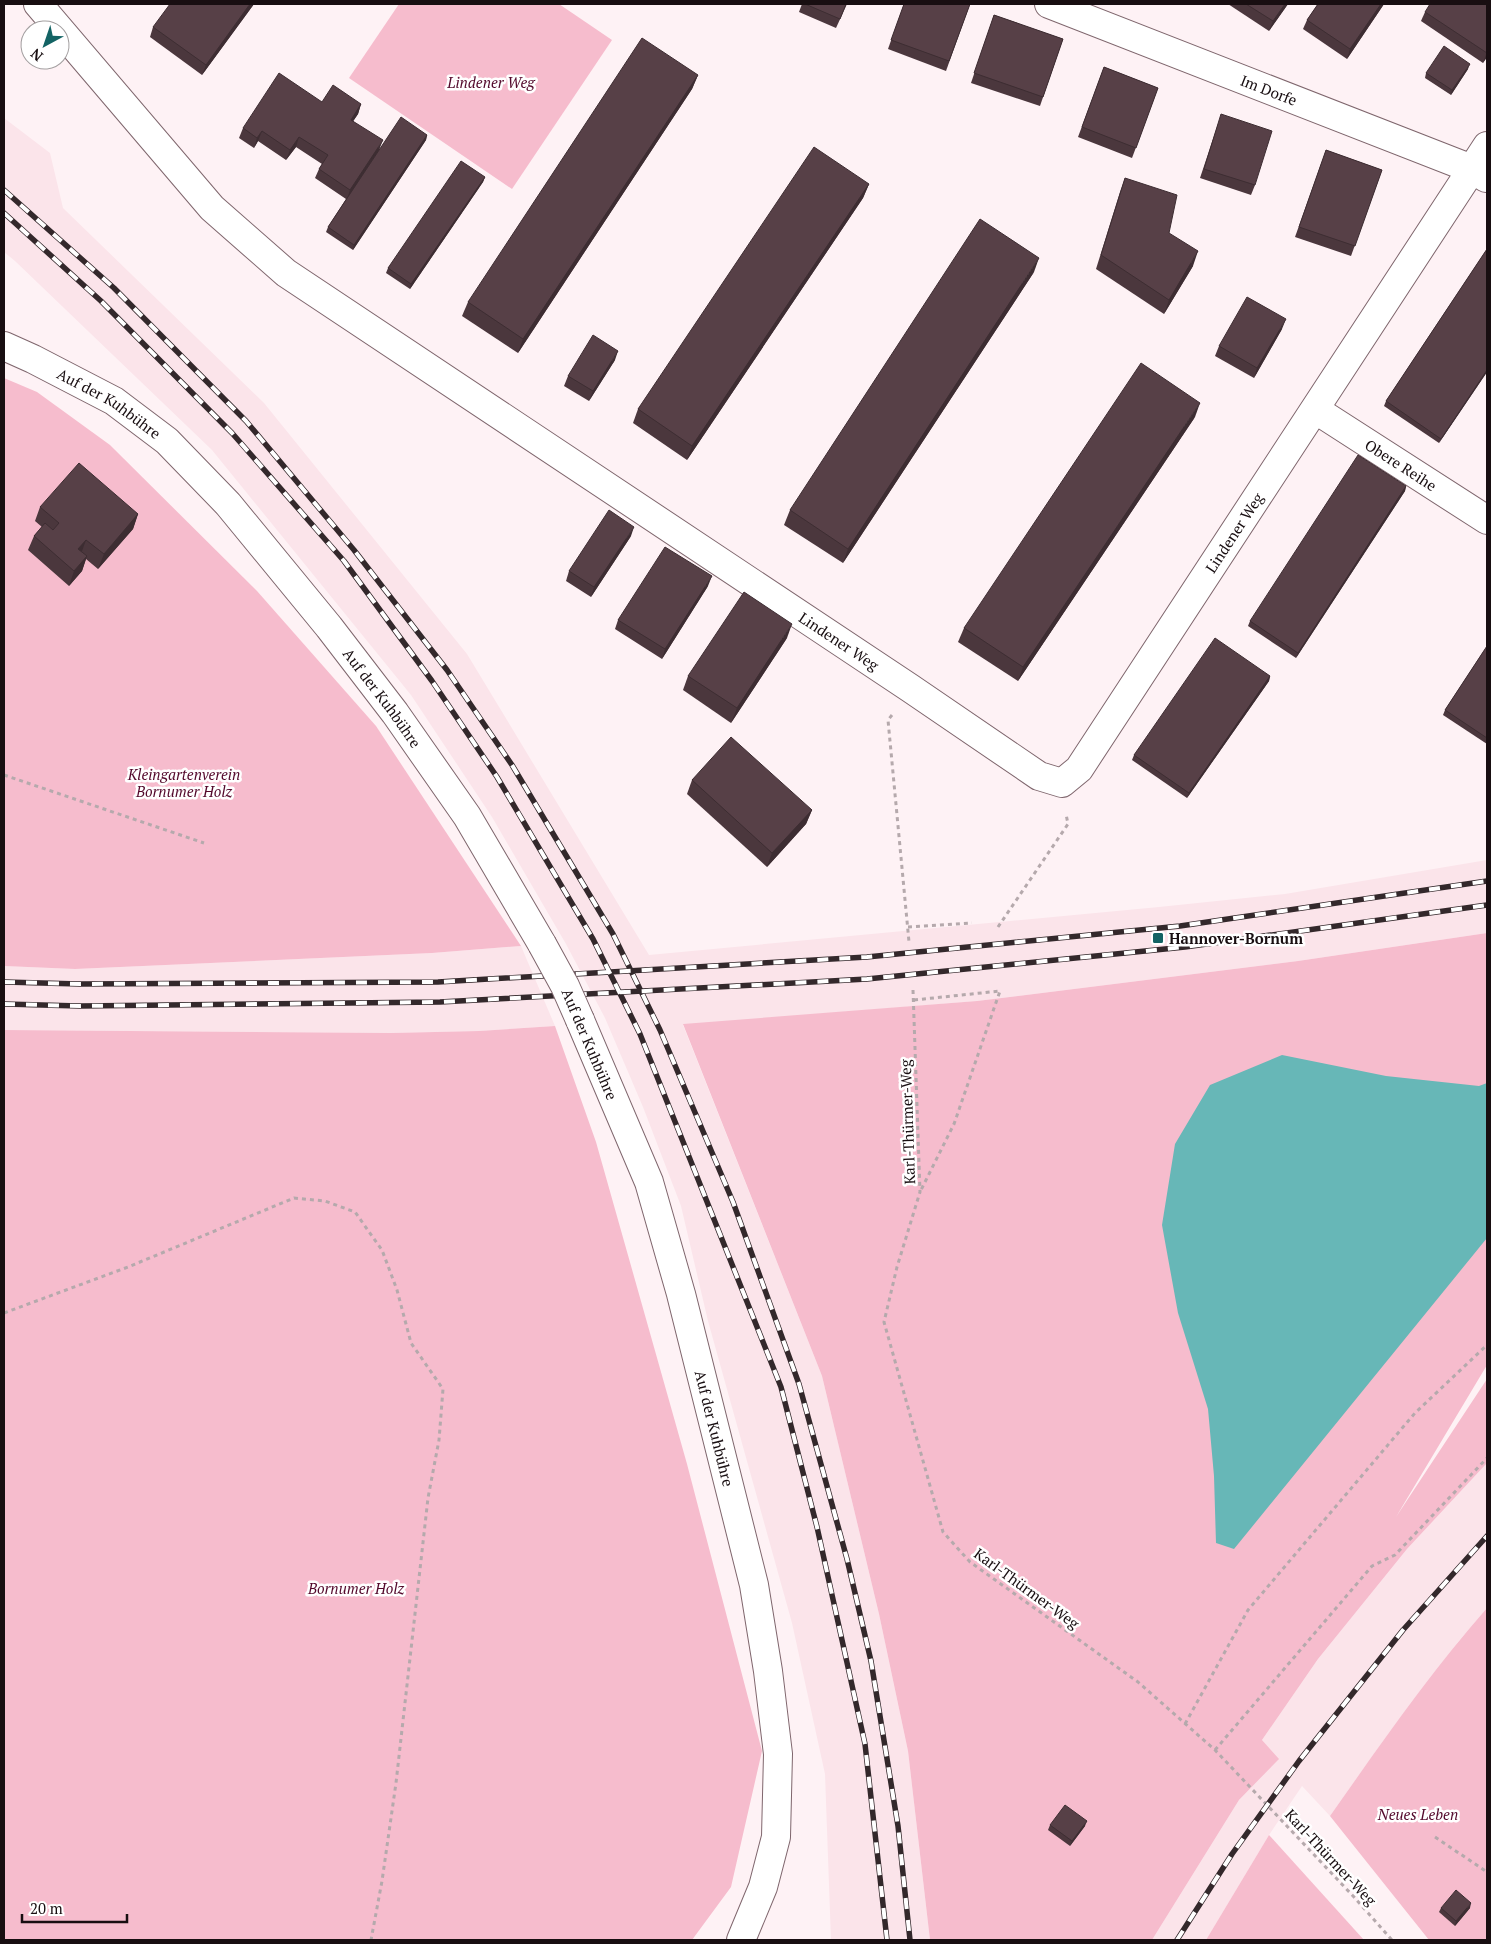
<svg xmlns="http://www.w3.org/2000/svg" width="1491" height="1944" font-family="'PT Serif',serif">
<rect width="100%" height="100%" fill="#fef2f5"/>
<g fill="#fbe4ea">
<polygon points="4,118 50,153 63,208 264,403 467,654 649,955 1159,907 1285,894 1487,860 1487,933 1298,961 977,1001 683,1025 822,1376 879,1614 908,1751 930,1940 831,1940 825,1774 792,1623 708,1321 681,1206 643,1107 605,1018 566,944 492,817 411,695 212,450 15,261 4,252"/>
<polygon points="521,946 555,1026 479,1031 391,1033 4,1030 4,966 75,969 432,953"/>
<polygon points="1487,1463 1487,1608 1458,1642 1386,1737 1330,1816 1302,1786 1269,1835 1206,1940 1152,1940 1239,1800 1278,1760 1262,1740 1318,1659 1407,1549"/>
</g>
<g fill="#f6bccd">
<polygon points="399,4 559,4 612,40 512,189 349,78"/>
<polygon points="4,378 37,392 110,445 257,591 376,726 521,946 432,953 75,969 4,966"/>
<polygon points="1487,933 1487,1365 1396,1517 1487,1379 1487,1463 1407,1549 1318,1659 1262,1740 1279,1759 1239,1800 1152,1940 930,1940 908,1751 879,1614 822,1376 683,1024 977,1001 1298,961"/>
<polygon points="555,1026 596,1142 687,1464 762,1751 731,1887 692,1940 4,1940 4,1030 391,1033 479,1031"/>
<path d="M1487,1608V1940H1429L1330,1816C1380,1745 1430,1673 1487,1608Z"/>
<polygon points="1269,1835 1364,1940 1206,1940"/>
</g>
<polygon fill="#67b7b7" points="1282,1055 1386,1076 1479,1086 1487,1083 1487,1238 1234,1549 1216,1543 1214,1476 1208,1409 1178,1313 1162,1225 1175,1144 1210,1085"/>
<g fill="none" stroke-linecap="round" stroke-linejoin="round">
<defs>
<g id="minor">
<path id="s1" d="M38,4L212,208L286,273L910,688L1039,776L1062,783L1079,769L1487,146"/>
<path id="s2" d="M1049,4L1472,169L1486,178"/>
<path id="s3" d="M4,346L33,359L114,401L167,441L228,504L329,627L395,713L467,816L542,944"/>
<path id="s4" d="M1316,410L1487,520"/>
<path id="s5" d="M580,1020L649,1182L681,1294L754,1585L768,1671L778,1754L776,1837L763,1887L741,1940"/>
</g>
</defs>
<use href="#minor" stroke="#7f666d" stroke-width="30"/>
<g stroke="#b5a9ac" stroke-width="3" stroke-dasharray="4 4" stroke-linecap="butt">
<polyline points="892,715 888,720 909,942"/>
<polyline points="4,775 204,843"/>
<polyline points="908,927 972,923"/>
<polyline points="998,927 1068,824 1066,814"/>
<polyline points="913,990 920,1192 897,1267 884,1322 943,1532 970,1562 1138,1682 1215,1750 1354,1897 1392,1940"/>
<polyline points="914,1000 1000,991 954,1124 920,1192"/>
<polyline points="4,1313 128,1267 294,1198 325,1201 355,1212 382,1250 397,1290 411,1343 443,1389 439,1440 428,1498 396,1783 382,1881 371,1940"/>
<polyline points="1185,1724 1248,1610 1415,1413 1487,1345"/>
<polyline points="1215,1750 1372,1566 1395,1555 1487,1458"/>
<polyline points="1435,1837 1487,1872"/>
</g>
<use href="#minor" stroke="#fff" stroke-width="28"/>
<defs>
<g id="rail">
<polyline points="4,190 114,288 246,421 354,550 447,670 512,765 613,934 660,1030 733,1202 799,1384 847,1559 871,1661 898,1826 910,1940"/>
<polyline points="4,213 101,301 232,433 344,561 432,681 497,777 593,939 640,1034 781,1387 817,1527 865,1744 887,1940"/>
<polyline points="4,982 80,984 438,982 867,957 1180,926 1487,881"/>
<polyline points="4,1004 80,1006 440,1002 867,979 1185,947 1487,905"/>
<polyline points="1177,1940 1232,1854 1299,1761 1403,1630 1487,1536"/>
</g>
</defs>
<use href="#rail" stroke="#33282b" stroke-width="5.5"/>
<use href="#rail" stroke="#fff" stroke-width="4" stroke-dasharray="11" stroke-linecap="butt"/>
<defs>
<polyline id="minor-bridge" points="542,944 565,986 580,1020"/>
</defs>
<use href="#minor-bridge" stroke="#7f666d" stroke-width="30" stroke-linecap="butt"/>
<use href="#minor-bridge" stroke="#fff" stroke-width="28"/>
</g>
<g fill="#4b373d">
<polygon points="254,4 202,75 150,37 153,27"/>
<polygon points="802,4 847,4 836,28 799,12"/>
<polygon points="904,4 970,4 946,71 888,49"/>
<polygon points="1228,4 1288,4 1269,31"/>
<polygon points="1318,4 1384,4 1347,59 1303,29 1307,20"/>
<polygon points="1487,4 1487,57 1483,63 1421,21 1425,12"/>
<polygon points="994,15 1063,39 1040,106 971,83"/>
<polygon points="1104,67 1158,88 1132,158 1078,137"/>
<polygon points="1468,69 1451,95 1425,78 1426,73"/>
<polygon points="698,75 692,89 518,353 462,316 468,302"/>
<polygon points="322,102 361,104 358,114 353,121 380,149 427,135 426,140 353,250 326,232 328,227 346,199 315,178 319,169 322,164 296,147 286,160 258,141 254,148 239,138 243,128"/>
<polygon points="1218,124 1255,185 1251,195 1200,178"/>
<polygon points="1326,150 1382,170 1351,256 1295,237"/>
<polygon points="485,177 483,182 410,289 386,273 388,268"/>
<polygon points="1125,178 1193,266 1164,314 1096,269 1120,192"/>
<polygon points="869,184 863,198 687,460 633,423 638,409"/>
<polygon points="1487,249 1487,372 1439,443 1384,406 1386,401"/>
<polygon points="1034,272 843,563 784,525 790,510"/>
<polygon points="1282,329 1254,378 1215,356 1219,346"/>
<polygon points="615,360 589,401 564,386 568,376"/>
<polygon points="1195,417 1018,681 958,642 964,628"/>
<polygon points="1406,486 1405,491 1296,658 1248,626 1250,621"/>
<polygon points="40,507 138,514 133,529 98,569 86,559 82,571 69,586 28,550 34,536 42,527 35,521"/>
<polygon points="631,536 591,597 566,581 569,571"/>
<polygon points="708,586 662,659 615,629 618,620"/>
<polygon points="787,638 731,723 683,690 688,676"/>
<polygon points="1487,646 1487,744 1443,715 1445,710"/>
<polygon points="1270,676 1269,681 1187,798 1132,760 1134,755"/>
<polygon points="692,780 812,810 806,824 767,867 687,794"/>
<polygon points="1050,1825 1085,1826 1070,1846 1048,1830"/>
<polygon points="1441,1908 1470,1908 1455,1926 1439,1912"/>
</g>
<g fill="#3d2d32">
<polygon points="250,4 254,4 202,75 206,65"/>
<polygon points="1285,4 1288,4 1269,31 1273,21"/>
<polygon points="1381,4 1384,4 1347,59 1350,49"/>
<polygon points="1487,52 1487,57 1483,63"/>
<polygon points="1470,64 1468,69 1451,95 1452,90"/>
<polygon points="698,75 692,89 518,353 523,339"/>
<polygon points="361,104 358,114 348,129 351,120"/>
<polygon points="262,131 258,141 254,148 257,138"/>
<polygon points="427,135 426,140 353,250 354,245"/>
<polygon points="299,137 296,147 286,160 290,150"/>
<polygon points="383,140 379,150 347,199 350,190"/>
<polygon points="485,177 483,182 410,289 411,284"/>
<polygon points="869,184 863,198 687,460 692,446"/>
<polygon points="1198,251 1193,266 1164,314 1169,300"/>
<polygon points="1039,258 1034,272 843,563 848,549"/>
<polygon points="1286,319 1282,329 1254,378 1257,368"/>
<polygon points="618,351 615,360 589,401 593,391"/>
<polygon points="1487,370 1487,372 1439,443 1441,439"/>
<polygon points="1200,403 1195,417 1018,681 1023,667"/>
<polygon points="1406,486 1405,491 1296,658 1298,653"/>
<polygon points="138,514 133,529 98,569 104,554"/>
<polygon points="634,527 631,536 591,597 594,587"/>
<polygon points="86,540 81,554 78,549"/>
<polygon points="87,556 82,571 69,586 74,571"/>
<polygon points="712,576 708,586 662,659 665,649"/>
<polygon points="792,624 787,638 731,723 737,708"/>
<polygon points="1270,676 1269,681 1187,798 1189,793"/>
<polygon points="812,810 806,824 767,867 772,853"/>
<polygon points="1087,1821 1085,1826 1070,1846 1072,1841"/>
<polygon points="1471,1903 1470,1908 1455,1926 1456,1921"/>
</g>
<g fill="#574047" stroke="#3d2d32">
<polygon points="170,4 250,4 206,65 153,27"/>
<polygon points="805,4 846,4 840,19"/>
<polygon points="904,4 970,4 949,61 891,40"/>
<polygon points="1246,4 1285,4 1273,21"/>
<polygon points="1318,4 1381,4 1350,49 1307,20"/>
<polygon points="1430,4 1487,4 1487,53 1425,12"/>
<polygon points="994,15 1063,39 1043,97 974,73"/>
<polygon points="642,38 698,75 523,339 468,302"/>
<polygon points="1444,46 1470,64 1452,90 1426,73"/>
<polygon points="1104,67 1158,88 1136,148 1082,127"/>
<polygon points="279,73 322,102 333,85 361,104 351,120 383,140 350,190 319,169 328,155 299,137 290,150 262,131 257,138 243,128"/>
<polygon points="1221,114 1272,131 1255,185 1204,169"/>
<polygon points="401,117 427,135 354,245 328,227"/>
<polygon points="814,147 869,184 692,446 638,409"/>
<polygon points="1326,150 1382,170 1355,246 1299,227"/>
<polygon points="461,161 485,177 411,284 388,268"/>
<polygon points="1125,178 1177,195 1169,233 1198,251 1169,300 1101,255"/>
<polygon points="980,219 1039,258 848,549 790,510"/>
<polygon points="1487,249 1487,370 1441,439 1386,401"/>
<polygon points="1247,297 1286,319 1257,368 1219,346"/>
<polygon points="593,335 618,351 593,391 568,376"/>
<polygon points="1141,363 1200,403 1023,667 964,628"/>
<polygon points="1358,455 1406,486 1298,653 1250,621"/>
<polygon points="79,463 138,514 104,554 86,540 78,549 87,556 74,571 34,536 45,523 53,530 59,523 40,507"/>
<polygon points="609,510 634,527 594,587 569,571"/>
<polygon points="665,547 712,576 665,649 618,620"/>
<polygon points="744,592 792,624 737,708 688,676"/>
<polygon points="1215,638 1270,676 1189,793 1134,755"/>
<polygon points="1487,646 1487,738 1445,710"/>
<polygon points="731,737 812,810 772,853 692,780"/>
<polygon points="1065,1805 1087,1821 1072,1841 1050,1825"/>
<polygon points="1456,1890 1471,1903 1456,1921 1441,1908"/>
</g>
<rect fill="#136364" stroke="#fff" stroke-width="2" x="1152" y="932" width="12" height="12" rx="2.5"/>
<g text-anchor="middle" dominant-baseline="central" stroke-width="5" stroke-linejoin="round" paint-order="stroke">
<g font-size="15" font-style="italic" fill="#53082b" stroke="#fff">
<text x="491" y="82">Lindener Weg</text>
<text x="184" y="774">Kleingartenverein<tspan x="184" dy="17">Bornumer Holz</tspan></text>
<text x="356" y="1588">Bornumer Holz</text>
<text x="1418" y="1814">Neues Leben</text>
</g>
<g font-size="15" fill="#180e11" stroke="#fff">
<text stroke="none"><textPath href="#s2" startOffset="236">Im Dorfe</textPath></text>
<text stroke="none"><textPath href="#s3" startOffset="120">Auf der Kuhbühre</textPath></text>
<text stroke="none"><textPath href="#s4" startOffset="101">Obere Reihe</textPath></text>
<text stroke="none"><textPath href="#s1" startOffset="1601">Lindener Weg</textPath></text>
<text stroke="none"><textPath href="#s1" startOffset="1031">Lindener Weg</textPath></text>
<text stroke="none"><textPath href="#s3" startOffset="525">Auf der Kuhbühre</textPath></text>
<text transform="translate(590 1044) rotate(67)">Auf der Kuhbühre</text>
<text transform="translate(907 1122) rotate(-92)">Karl-Thürmer-Weg</text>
<text stroke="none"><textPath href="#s5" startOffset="431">Auf der Kuhbühre</textPath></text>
<text transform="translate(1027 1588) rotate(36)">Karl-Thürmer-Weg</text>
<text transform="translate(1331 1857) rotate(47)">Karl-Thürmer-Weg</text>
</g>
<g font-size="15" font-weight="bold" fill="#180e11" stroke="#fff" text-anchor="start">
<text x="1169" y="938">Hannover-Bornum</text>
</g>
</g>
<rect width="1491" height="1944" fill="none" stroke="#180e11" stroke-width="10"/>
<g transform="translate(45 45) rotate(220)"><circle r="24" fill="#ffffff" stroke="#a39fa0"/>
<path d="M0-4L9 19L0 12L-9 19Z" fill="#136364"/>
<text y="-8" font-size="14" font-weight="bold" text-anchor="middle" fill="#180e11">N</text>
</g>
<path d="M22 1914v8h105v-8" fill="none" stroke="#180e11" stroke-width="2.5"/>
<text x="30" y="1914" font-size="15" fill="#180e11" stroke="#ffffff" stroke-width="4" paint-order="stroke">20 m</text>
</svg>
